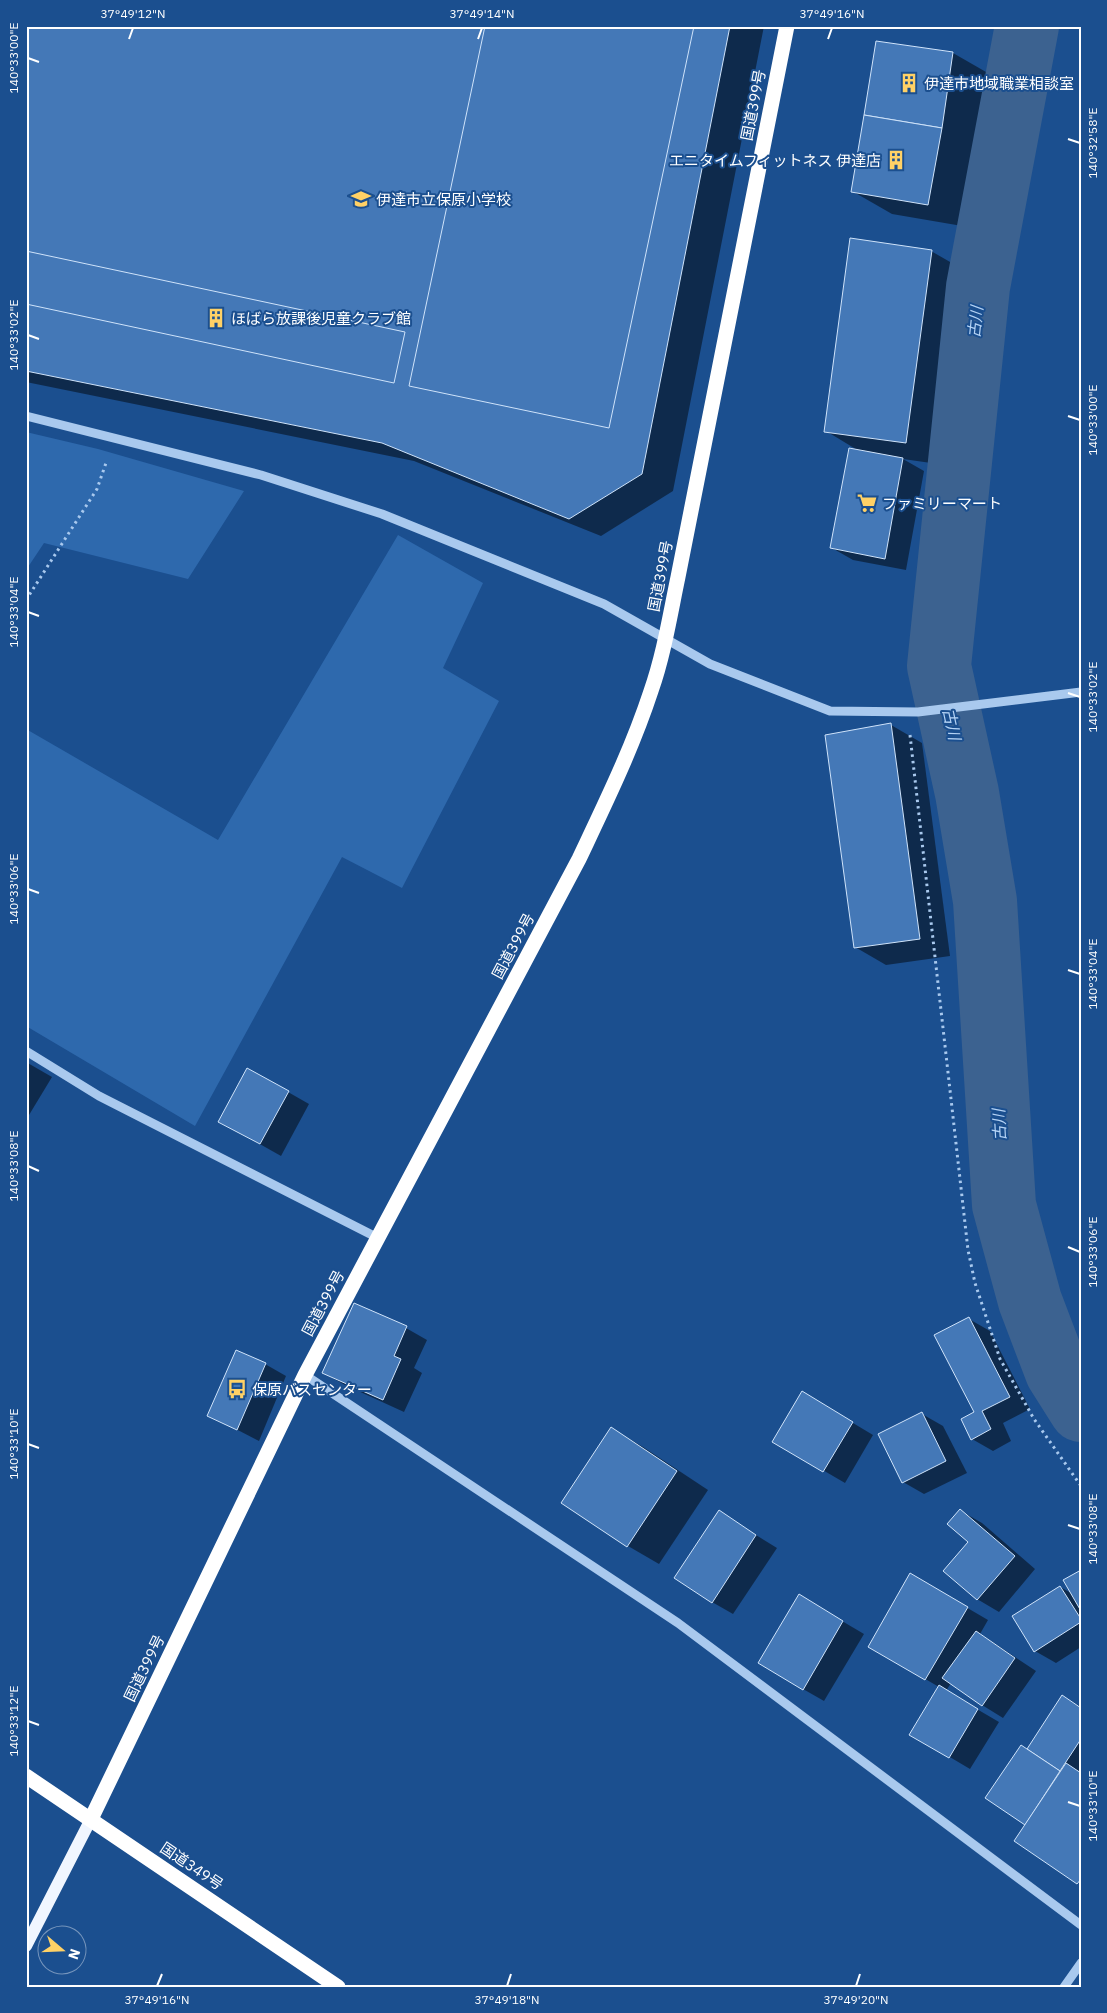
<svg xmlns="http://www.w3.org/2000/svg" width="1107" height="2013" font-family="'IBM Plex Sans','Noto Sans JP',sans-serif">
<rect width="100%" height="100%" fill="#1b4f8f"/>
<g fill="#2e69ad">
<polygon points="26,432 98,449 244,491 188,579 44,543 26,570"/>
<polygon points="398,535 483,583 443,668 499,701 402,888 342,857 195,1126 26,1026 26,729 218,840"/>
</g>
<g fill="#0007">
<polygon points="26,26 764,26 673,491 601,536 414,461 26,382"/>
<polygon points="877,43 953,53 993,76 968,227 892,214 852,191"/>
<polygon points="931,251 971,274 945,465 903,459 924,471 906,570 853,560 832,548 859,451 826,431"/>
<polygon points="891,725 922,743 950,956 886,965 855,947"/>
<polygon points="26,1062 52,1077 26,1120"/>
<polygon points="288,1092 309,1104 281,1156 240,1133"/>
<polygon points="355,1304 406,1328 427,1340 414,1368 422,1373 404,1412 345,1385 324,1373"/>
<polygon points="969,1319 990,1331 1030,1409 1003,1423 1011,1441 993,1451 972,1439 975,1413"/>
<polygon points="265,1364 286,1376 259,1441 209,1415"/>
<polygon points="823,1405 873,1435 845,1483 773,1441"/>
<polygon points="922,1414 943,1426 967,1473 924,1494 903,1482"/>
<polygon points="612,1429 643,1447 708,1490 659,1564 628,1546 563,1503"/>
<polygon points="961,1511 982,1523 1035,1569 999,1612 977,1599 970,1542"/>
<polygon points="719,1512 777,1548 733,1614 712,1602"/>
<polygon points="1081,1572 1081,1647 1056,1663 1035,1651 1060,1587 1073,1594"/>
<polygon points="911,1575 988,1620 980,1634 1036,1671 1003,1718 982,1705 951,1683 946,1691 999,1722 970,1769 911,1734 939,1687 869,1646"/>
<polygon points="820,1608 864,1634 824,1701 803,1689"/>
<polygon points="1062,1697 1081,1707 1081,1884 1015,1840 1027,1824 1027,1751"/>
</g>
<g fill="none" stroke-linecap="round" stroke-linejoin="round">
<polyline stroke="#3c6290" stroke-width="64" points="1027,26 978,287 939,666 967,793 985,901 1004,1205 1030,1301 1057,1372 1081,1410"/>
</g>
<g fill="#4478b7" stroke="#cfe3fa">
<polygon points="26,26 730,26 642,474 569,519 382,443 26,371"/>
<polygon points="485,26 694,26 609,428 409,386"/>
<polygon points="876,41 953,52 942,128 864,115"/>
<polygon points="864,115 942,128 928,205 851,192"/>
<polygon points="850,238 932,250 906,443 824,432"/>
<polygon points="26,251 405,332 394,383 26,304"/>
<polygon points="849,448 903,458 885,559 830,548"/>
<polygon points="891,723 920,939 854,948 825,735"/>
<polygon points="247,1068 289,1091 260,1144 218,1122"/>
<polygon points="354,1303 407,1326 394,1356 401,1359 383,1400 322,1373"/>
<polygon points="969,1317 1010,1397 982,1411 991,1429 971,1440 961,1419 974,1412 934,1335"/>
<polygon points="236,1350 266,1363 237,1430 207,1416"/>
<polygon points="802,1391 853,1422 823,1472 772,1442"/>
<polygon points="922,1412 946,1461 902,1483 878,1434"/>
<polygon points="611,1427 677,1471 627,1547 561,1503"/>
<polygon points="960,1509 1015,1556 977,1600 943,1571 968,1542 947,1524"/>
<polygon points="719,1510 756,1535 712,1603 674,1578"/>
<polygon points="1081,1570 1081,1611 1063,1580"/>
<polygon points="910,1573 968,1607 925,1680 868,1647"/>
<polygon points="1060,1586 1081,1619 1081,1622 1034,1652 1012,1616"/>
<polygon points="799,1594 843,1621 803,1690 758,1663"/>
<polygon points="976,1631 1015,1658 982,1706 942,1678"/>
<polygon points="939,1685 978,1709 949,1758 909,1735"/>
<polygon points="1062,1695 1081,1708 1081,1739 1060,1771 1027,1749"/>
<polygon points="1021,1745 1060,1771 1025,1825 985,1798"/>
<polygon points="1066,1763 1081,1773 1081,1879 1077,1884 1014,1841"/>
</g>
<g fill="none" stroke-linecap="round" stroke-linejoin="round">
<g stroke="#a9c9ee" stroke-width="3" stroke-dasharray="2.5 4" stroke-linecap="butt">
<polyline points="26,600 97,489 107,460"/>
<polyline points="910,735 968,1250 975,1283 1000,1359 1034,1419 1081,1486"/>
</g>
<g stroke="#a9c9ee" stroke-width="9">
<polyline points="26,416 261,475 382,514 604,604 710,664 830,711 918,712 1081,692"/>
<polyline points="26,1051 99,1096 378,1238"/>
<polyline points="305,1375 678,1623 1081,1925"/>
<polyline points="1064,1987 1081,1963"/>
</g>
<polyline stroke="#f0f6ff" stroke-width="12" points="26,1946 91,1819"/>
<g stroke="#fff" stroke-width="15">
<polyline points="26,1776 338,1987"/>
<path d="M91,1819L305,1375L579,859C605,804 632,749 651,691C664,654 670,615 678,577L787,26"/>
</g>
</g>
<path fill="none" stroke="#fff" stroke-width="2" d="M129,39L133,28M478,39L482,28M828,39L832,28M28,58L39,62M1068,139L1080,143M28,335L39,339M1068,416L1080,420M28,612L39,616M1068,693L1080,697M28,889L39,893M1068,970L1080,974M28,1166L39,1171M1068,1247L1080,1252M28,1444L39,1448M1068,1525L1080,1529M28,1721L39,1725M1068,1802L1080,1806M157,1986L162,1974M507,1986L511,1974M856,1986L860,1974"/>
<defs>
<symbol id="building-bare" viewBox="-9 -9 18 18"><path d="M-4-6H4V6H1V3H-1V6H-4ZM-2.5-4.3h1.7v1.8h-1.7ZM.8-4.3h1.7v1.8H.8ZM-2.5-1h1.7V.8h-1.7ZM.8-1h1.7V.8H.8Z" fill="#ffd166" stroke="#1b4f8f" stroke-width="2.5" paint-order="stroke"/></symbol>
<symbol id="school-bare" viewBox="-9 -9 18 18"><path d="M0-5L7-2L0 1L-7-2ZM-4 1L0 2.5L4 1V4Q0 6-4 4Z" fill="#ffd166" stroke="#1b4f8f" stroke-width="2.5" paint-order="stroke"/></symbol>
<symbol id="supermarket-bare" viewBox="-9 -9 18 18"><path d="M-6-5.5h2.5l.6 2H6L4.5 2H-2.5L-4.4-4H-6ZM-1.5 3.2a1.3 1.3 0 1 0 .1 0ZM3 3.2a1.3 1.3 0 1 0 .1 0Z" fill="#ffd166" stroke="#1b4f8f" stroke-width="2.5" paint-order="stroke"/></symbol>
<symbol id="bus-bare" viewBox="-9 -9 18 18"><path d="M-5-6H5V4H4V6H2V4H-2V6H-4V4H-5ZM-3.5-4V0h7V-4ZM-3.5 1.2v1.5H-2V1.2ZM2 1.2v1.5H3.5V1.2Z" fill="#ffd166" stroke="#1b4f8f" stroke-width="2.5" paint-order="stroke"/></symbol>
</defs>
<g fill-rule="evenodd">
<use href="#building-bare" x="895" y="69" width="28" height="28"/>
<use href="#building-bare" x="882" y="146" width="28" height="28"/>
<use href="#school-bare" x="347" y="185" width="28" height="28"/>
<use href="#building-bare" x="202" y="304" width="28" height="28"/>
<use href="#supermarket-bare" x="853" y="489" width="28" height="28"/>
<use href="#bus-bare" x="223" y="1375" width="28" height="28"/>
</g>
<g text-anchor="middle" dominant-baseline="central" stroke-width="4" stroke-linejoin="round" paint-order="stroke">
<g font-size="15" fill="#fff" stroke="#1b4f8f" text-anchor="start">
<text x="924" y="83">伊達市地域職業相談室</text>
<text x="881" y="160" text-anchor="end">エニタイムフィットネス 伊達店</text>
<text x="376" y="199">伊達市立保原小学校</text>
<text x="231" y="318">ほばら放課後児童クラブ館</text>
<text x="882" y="503">ファミリーマート</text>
<text x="252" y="1389">保原バスセンター</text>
</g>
<g font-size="15" fill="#fff" stroke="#1b4f8f">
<text transform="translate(753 105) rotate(-79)">国道399号</text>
<text transform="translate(660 576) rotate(-79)">国道399号</text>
<text transform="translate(513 946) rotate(-62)">国道399号</text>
<text transform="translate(323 1303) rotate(-62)">国道399号</text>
<text transform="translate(144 1668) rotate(-64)">国道399号</text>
<text transform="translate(192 1866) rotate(34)">国道349号</text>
</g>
<g font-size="16" font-style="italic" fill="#b5d3f5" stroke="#1b4f8f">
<text transform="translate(975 322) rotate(-84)">古川</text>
<text transform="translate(952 724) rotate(78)">古川</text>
<text transform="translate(999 1125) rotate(-93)">古川</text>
</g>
</g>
<rect width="1107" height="2013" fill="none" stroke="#1b4f8f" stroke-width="55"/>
<g transform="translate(62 1950) rotate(109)"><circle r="24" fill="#1b4f8f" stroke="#7695bc"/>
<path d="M0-4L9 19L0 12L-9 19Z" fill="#ffd166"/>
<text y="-8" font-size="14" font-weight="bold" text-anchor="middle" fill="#ffffff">N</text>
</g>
<rect x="28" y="28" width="1052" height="1958" fill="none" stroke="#fff" stroke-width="2"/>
<g font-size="12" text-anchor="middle" fill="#fff">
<text x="133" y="18">37°49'12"N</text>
<text x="482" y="18">37°49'14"N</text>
<text x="832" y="18">37°49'16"N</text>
<text transform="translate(14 58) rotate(-90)" y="4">140°33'00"E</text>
<text transform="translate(1093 143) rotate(-90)" y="4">140°32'58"E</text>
<text transform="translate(14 335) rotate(-90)" y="4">140°33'02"E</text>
<text transform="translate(1093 420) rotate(-90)" y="4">140°33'00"E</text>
<text transform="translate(14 612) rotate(-90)" y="4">140°33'04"E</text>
<text transform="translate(1093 697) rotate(-90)" y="4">140°33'02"E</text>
<text transform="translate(14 889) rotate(-90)" y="4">140°33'06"E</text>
<text transform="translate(1093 974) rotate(-90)" y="4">140°33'04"E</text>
<text transform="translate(14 1166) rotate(-90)" y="4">140°33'08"E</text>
<text transform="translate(1093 1252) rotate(-90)" y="4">140°33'06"E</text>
<text transform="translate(14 1444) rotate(-90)" y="4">140°33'10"E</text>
<text transform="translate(1093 1529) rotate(-90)" y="4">140°33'08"E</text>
<text transform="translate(14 1721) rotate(-90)" y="4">140°33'12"E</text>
<text transform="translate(1093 1806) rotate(-90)" y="4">140°33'10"E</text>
<text x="157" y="2004">37°49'16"N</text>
<text x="507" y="2004">37°49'18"N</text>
<text x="856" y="2004">37°49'20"N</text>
</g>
</svg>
